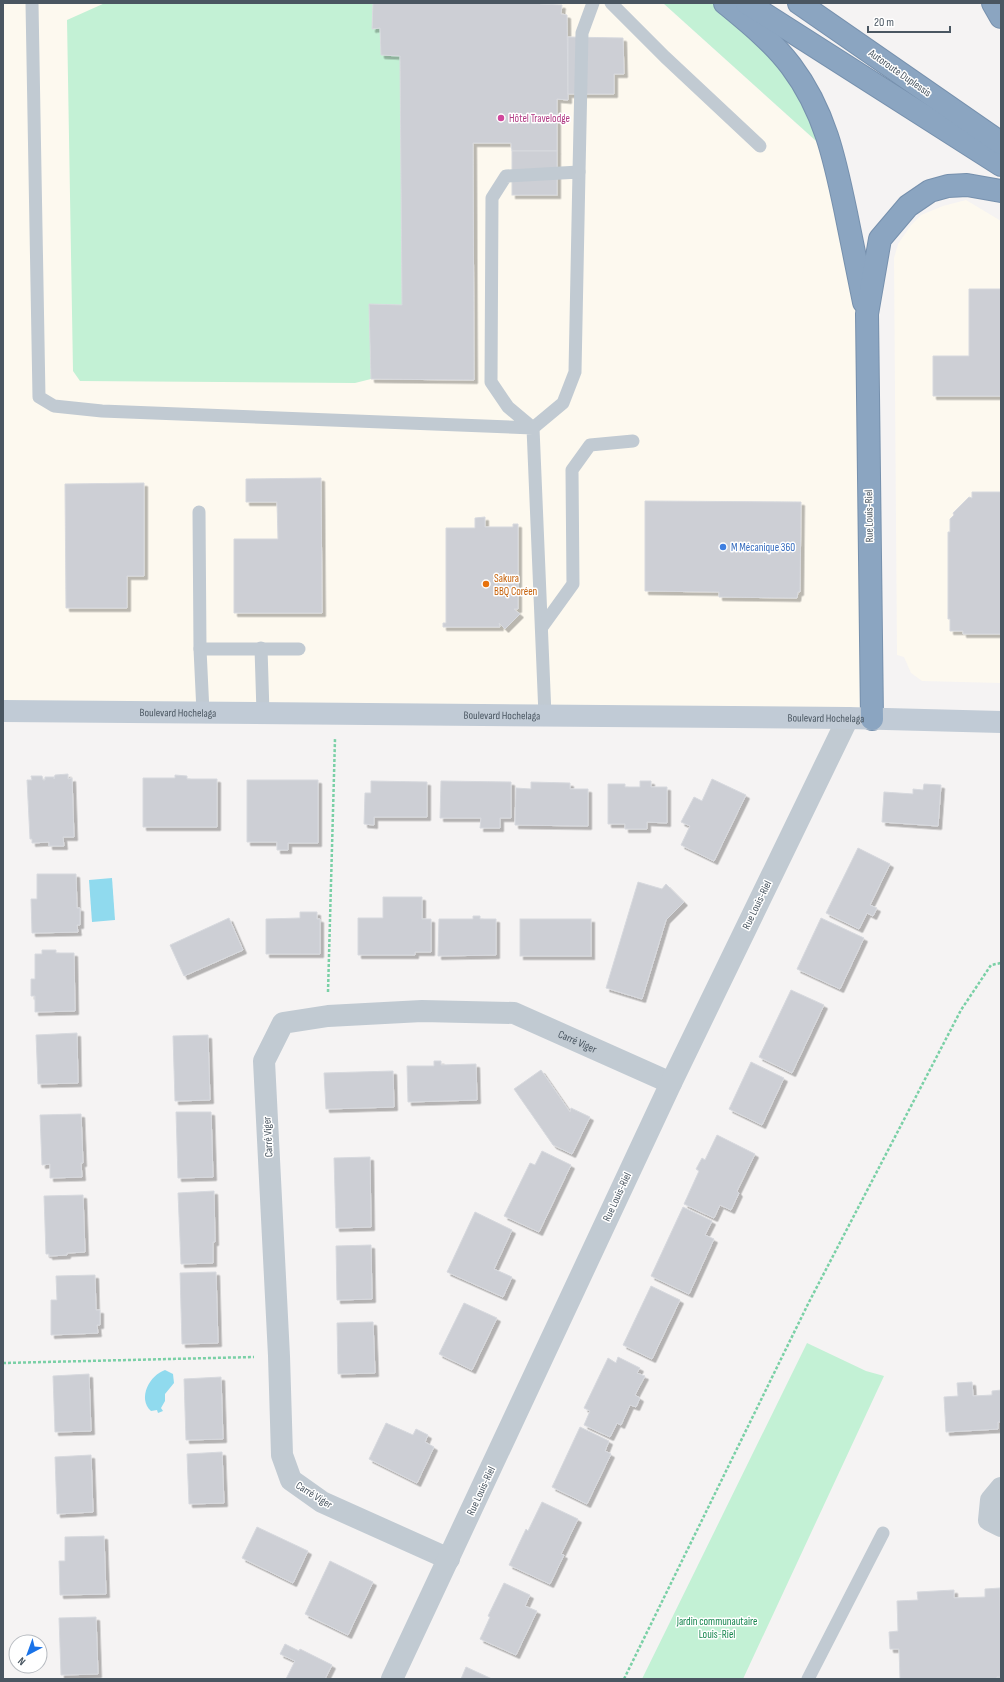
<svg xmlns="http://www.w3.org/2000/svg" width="1004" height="1682" font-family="'Sofia Sans Condensed',sans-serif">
<defs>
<filter id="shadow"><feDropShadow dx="3.5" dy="3.5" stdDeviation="0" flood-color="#0004"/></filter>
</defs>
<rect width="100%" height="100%" fill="#f5f3f3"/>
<g fill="#fdf9ef">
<polygon points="3,3 663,3 835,158 867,314 872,719 3,711"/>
<polygon points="966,200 1001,221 1001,683 922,681 911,673 904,657 897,655 894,258 898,244 911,225 921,215 943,206"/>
</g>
<g fill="#c3f1d5">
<polygon points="105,3 373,3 372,29 380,28 381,55 400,56 402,305 369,304 371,379 355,383 80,381 73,371 67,20"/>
<polygon points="663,3 725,3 779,51 835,158"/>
<polygon points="807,1343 866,1371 884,1376 743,1679 642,1679"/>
</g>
<g fill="#90daee">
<polygon points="112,878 115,920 92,922 89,880"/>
<path d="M165,1370L173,1374L174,1383L165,1394V1401L161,1408L163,1411L158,1413L157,1410L151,1411C137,1398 150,1375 165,1370Z"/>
</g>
<g fill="#cdcfd5" stroke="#d7d9de" filter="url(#shadow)">
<polygon points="373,3 540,3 540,4 562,5 561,14 567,15 568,100 557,99 557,151 512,151 511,143 473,143 474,380 371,379 369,304 402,305 400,56 381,55 380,28 372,29"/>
<polygon points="568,37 623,38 624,74 614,74 614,94 568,94"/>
<rect x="512" y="151" width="45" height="44"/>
<polygon points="969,289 1001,289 1001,396 933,396 933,356 969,356"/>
<polygon points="321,478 322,613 234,613 234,539 278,539 277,502 246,502 246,479"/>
<polygon points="144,483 144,576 127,576 127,608 66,608 65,484"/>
<polygon points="972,492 1001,492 1001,634 963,634 963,631 950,631 950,619 948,619 948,532 950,532 950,519 954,515 953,513 969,497 972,498"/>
<polygon points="645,501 801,502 800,592 798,592 797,598 719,597 719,592 645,591"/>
<polygon points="485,517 485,527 513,527 513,524 518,524 518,609 514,609 520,614 505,629 499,623 500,627 443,627 443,623 446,623 446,528 475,528 475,518"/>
<polygon points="68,774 68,779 72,778 74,837 63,837 64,846 49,846 49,842 32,843 32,839 30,839 27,780 32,780 31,776 42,776 43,780 45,780 45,777 54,777 54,779 55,775"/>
<polygon points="175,775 187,776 187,779 217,779 217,827 143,827 143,778 175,778"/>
<polygon points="712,779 746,795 714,861 681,845 690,826 681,822 694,797 702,801"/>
<polygon points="247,780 318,780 318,843 288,843 288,850 277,850 277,842 247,842"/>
<polygon points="371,781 427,782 427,817 374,817 374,825 364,824 365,793 371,793"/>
<polygon points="441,781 511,782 511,818 500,818 500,828 480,828 481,818 440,818"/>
<polygon points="640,781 651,781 651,787 667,787 667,823 647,822 647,829 625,829 625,824 608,824 608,784 625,784 625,787 640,787"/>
<polygon points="531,782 570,783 570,789 588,789 588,826 515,825 516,788 531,789"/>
<polygon points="924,784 941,785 938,826 882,822 884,792 913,794 913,789 923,790"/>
<polygon points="858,848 890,864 870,905 877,908 873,916 867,913 859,929 826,913"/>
<polygon points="37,874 76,874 77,908 80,908 80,925 77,925 78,932 32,933 31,899 37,899"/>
<polygon points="638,882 662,889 666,884 684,902 666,920 642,999 606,988"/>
<polygon points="383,897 422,897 422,919 431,919 431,952 415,952 415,955 358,955 358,918 383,918"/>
<polygon points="300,912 317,912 317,919 320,919 320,954 266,954 266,919 300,918"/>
<polygon points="473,916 480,916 480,919 496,919 496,955 438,956 439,919 473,919"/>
<polygon points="229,918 243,950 184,976 170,945"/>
<polygon points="821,918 864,938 840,989 797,969"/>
<rect x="520" y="919" width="71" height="37"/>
<polygon points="42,950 56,950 56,953 74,953 75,1011 35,1012 35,996 31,996 31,979 35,979 35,954 42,954"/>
<polygon points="791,990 824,1005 792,1073 759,1057"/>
<polygon points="77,1033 78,1083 38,1084 36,1035"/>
<polygon points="208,1035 210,1100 175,1101 173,1036"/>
<polygon points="434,1061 441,1061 441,1065 476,1064 477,1100 408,1102 407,1066 434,1066"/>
<polygon points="751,1062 784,1078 762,1125 729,1109"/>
<polygon points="541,1070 570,1112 571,1108 590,1117 572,1154 553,1145 514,1089"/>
<polygon points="393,1071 394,1107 326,1109 324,1073"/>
<polygon points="176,1112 211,1112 213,1177 178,1178"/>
<polygon points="81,1114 83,1163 81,1163 82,1177 50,1178 50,1164 42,1165 40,1115"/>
<polygon points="717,1135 755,1154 737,1191 739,1193 731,1210 720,1205 714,1218 684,1204 699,1171 696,1169 702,1158 705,1160"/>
<polygon points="542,1151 571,1165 539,1232 504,1216 530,1163 535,1165"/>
<polygon points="370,1157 371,1227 336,1228 334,1158"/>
<polygon points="214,1191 215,1242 213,1242 213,1263 181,1264 178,1193"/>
<polygon points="83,1195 85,1252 67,1253 67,1255 49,1256 49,1254 46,1254 44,1196"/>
<polygon points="683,1207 712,1221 705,1235 714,1239 689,1294 651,1276"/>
<polygon points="475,1212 512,1230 494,1269 512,1277 503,1297 447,1272"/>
<polygon points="371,1245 372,1299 337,1300 336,1246"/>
<polygon points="216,1272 218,1343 182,1344 180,1273"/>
<polygon points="95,1275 96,1310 100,1310 100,1325 97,1325 98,1333 51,1335 51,1300 57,1300 56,1276"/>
<polygon points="651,1286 680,1300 652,1359 623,1345"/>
<polygon points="464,1303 497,1318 472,1370 439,1354"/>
<polygon points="373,1322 375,1373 338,1374 337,1323"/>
<polygon points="618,1357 640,1368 637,1373 645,1376 635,1395 640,1398 636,1407 630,1405 621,1425 617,1423 610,1437 584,1425 590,1411 584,1408 608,1358 616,1363"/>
<polygon points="89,1374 91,1431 55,1432 53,1376"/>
<polygon points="221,1377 223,1439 186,1440 184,1379"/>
<polygon points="972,1382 973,1396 992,1395 992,1391 1001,1390 1001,1422 998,1422 998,1429 946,1432 944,1397 958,1396 957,1383"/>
<polygon points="386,1423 413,1435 416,1429 428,1435 425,1442 434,1447 417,1483 369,1459"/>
<polygon points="580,1427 609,1441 605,1451 611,1454 587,1504 552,1487"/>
<polygon points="222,1452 224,1503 189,1504 187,1454"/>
<polygon points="91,1455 93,1512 57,1514 55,1457"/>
<polygon points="542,1502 578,1519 561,1554 564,1555 550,1584 509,1565 526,1529 528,1531"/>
<polygon points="257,1527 308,1551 293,1583 242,1558"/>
<polygon points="104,1536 106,1594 60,1595 59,1561 65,1561 65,1537"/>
<polygon points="330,1561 373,1582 348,1635 305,1614"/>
<polygon points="504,1583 530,1595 525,1606 537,1611 516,1655 480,1639 490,1617 488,1616"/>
<polygon points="1000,1588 1001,1677 997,1677 997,1679 900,1679 899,1649 890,1649 889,1632 898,1631 897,1601 918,1600 917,1592 954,1590 954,1598 985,1597 985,1589"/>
<polygon points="96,1617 98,1674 61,1675 59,1618"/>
<polygon points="285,1644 299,1651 300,1649 332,1665 325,1679 286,1679 295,1661 280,1654"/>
<polygon points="466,1667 492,1679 461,1679"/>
</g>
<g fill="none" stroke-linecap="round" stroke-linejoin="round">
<defs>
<g id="highway">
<path d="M725,3C748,22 773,42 791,66C825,111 835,160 846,213C852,243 858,272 864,302"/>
<polyline points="747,3 1001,165"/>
<polyline points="799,3 1001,143"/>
<polyline points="993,3 1001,17"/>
<polyline points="872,719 867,314 880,239 908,206 930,191 948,186 967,185 1001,191"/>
</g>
</defs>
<use href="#highway" stroke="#7690ad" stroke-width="24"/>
<g stroke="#7ad0a6" stroke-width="2.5" stroke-dasharray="3 2" stroke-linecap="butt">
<polyline points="328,992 335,739"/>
<polyline points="3,1363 254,1357"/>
<polyline points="624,1679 808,1304 961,1010 991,965 1001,963"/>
</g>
<g stroke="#c1cad2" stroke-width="13">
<polyline points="32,3 39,397 54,406 102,411 533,428 563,403 575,372 579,172 506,176 492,198 491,382 508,407 533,428 545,715"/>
<polyline points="611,3 665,57 760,146"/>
<polyline points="579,172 582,33 593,3"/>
<polyline points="199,512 200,649 203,712"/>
<polyline points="542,627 573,584 572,470 590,445 633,441"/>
<polyline points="261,648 263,713"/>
<polyline points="200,649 299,649"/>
<polyline points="808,1679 883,1533"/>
</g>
<g stroke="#c1cad2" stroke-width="22">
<polyline points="1001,1488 991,1500 989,1520 1001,1526"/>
<path id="s1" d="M449,1559L322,1502L291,1480L282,1455L279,1356L264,1061L283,1023L328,1016L422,1011L514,1013L671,1083"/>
<polyline points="392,1679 671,1083 848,718"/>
</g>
<path stroke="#c1cbd6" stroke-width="22" id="s2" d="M3,711L848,718L1001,722"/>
<use href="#highway" stroke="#8ba5c1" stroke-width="22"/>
</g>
<circle fill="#d1479c" stroke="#fff" stroke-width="1.5" cx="501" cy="118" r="4"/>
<circle fill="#3f7fe0" stroke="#fff" stroke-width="1.5" cx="723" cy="547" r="4"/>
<circle fill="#e8710a" stroke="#fff" stroke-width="1.5" cx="486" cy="584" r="4"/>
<g text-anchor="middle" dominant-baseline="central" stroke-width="3" stroke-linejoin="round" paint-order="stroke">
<g font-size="11" fill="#4a5661" stroke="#fff">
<text transform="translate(900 73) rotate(35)">Autoroute Duplessis</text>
<text transform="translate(869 516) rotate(-91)">Rue Louis-Riel</text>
<text stroke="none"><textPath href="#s2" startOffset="175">Boulevard Hochelaga</textPath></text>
<text stroke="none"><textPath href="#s2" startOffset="499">Boulevard Hochelaga</textPath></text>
<text stroke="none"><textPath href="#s2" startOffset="823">Boulevard Hochelaga</textPath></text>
<text transform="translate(757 905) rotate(-64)">Rue Louis-Riel</text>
<text stroke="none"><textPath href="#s1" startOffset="942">Carré Viger</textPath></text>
<text transform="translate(268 1137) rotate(-93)">Carré Viger</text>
<text transform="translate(617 1197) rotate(-65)">Rue Louis-Riel</text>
<text transform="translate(481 1491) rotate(-65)">Rue Louis-Riel</text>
<text transform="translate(314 1495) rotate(32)">Carré Viger</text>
</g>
<g font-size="11" fill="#b23c85" stroke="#fff" text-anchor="start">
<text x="509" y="118">Hôtel Travelodge</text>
</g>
<g font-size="11" fill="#366cbe" stroke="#fff" text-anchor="start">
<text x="731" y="547">M Mécanique 360</text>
</g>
<g font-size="11" fill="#c56008" stroke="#fff" text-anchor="start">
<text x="494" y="578">Sakura<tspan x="494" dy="13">BBQ Coréen</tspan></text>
</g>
<g font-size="11" fill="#17864f" stroke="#fff">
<text x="717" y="1621">Jardin communautaire<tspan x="717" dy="13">Louis-Riel</tspan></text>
</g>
</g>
<rect width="1004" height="1682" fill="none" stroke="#4a5661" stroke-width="8"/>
<g transform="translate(28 1654) rotate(221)"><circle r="19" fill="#ffffff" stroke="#b7bbc0"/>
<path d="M0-3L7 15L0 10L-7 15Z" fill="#1a73e8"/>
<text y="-6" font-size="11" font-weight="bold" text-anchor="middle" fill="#4a5661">N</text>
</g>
<path d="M868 26v6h82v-6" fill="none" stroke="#4a5661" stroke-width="2"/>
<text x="874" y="26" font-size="12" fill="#4a5661" stroke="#ffffff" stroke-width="3" paint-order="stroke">20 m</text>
</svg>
